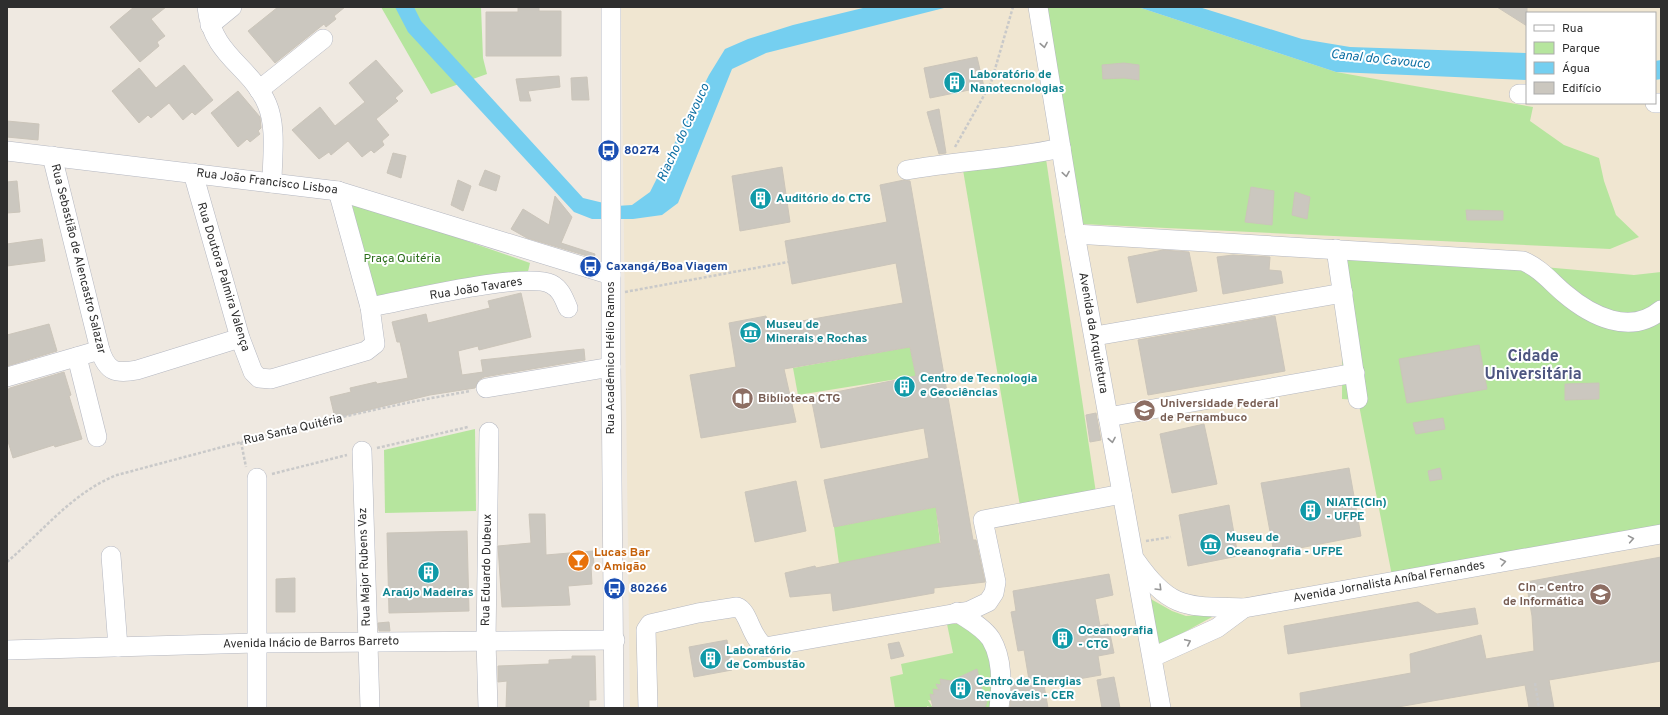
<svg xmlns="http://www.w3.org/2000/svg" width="1668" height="715" font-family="Overpass,sans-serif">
<rect width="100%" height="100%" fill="#efe9e1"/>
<path fill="#f0e6d1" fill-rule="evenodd" d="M621,7H1661V708H630ZM1527,13H1655V103H1527Z"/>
<g fill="#b6e59e">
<polygon points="381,7 481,7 483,58 487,74 431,94"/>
<polygon points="1045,7 1138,7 1336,72 1533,107 1530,121 1564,145 1599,158 1604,181 1616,215 1639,237 1610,249 1082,224"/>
<polygon points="1046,159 1096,493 1020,506 963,170"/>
<polygon points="352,205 398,217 530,263 527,276 376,299"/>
<polygon points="1343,249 1634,275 1661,272 1661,532 1393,581 1358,400 1342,399"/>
<polygon points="910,347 916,376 798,395 793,368"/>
<polygon points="475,429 476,511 385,513 384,450"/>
<polygon points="936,507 940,544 839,564 834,527"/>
<polygon points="1149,598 1172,611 1186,616 1210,614 1212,617 1159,646"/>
<polygon points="947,624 962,624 989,643 996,708 985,708 975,670 957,678 961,688 945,683 944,680 940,679 941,685 937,684 938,689 941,690 939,694 933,689 934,694 937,696 933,701 928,700 933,708 927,706 927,708 895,708 890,677 903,674 901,664 953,653"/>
</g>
<g fill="#75cff0">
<polygon points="395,7 414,7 421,21 583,198 616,206 632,205 650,192 709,75 725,49 748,39 793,25 867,7 948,7 766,53 732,69 678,203 662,215 633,219 592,219 574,212 408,32"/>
<polygon points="1138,7 1199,7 1302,39 1350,47 1527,53 1527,80 1336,72"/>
<polygon points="1661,60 1661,79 1655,80 1655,61"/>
</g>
<g fill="#cbc7bf" stroke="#cbc5ba">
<polygon points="134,7 166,7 151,19 165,36 157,42 159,46 140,62 110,27"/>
<polygon points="278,7 345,7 334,16 336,19 326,27 324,24 275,63 248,31"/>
<polygon points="518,7 539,7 539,11 561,11 561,56 486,56 486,12 518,12"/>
<polygon points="1497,7 1527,7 1527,26"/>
<polygon points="977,57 984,87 930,98 924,68"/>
<polygon points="376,60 403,91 395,98 398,101 376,119 389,135 382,141 384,145 374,153 371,150 362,157 348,141 331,155 329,152 319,159 292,130 320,107 335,126 365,102 349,83"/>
<polygon points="1124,63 1139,65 1139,80 1124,78 1103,79 1102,65"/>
<polygon points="184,65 213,100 195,115 192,112 183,120 169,103 151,118 148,115 139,123 112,91 139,68 156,88"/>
<polygon points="559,76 560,87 528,91 531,101 520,101 516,79"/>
<polygon points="587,77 589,100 572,100 571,78"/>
<polygon points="238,91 260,117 261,128 258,131 260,134 250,142 247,139 238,147 211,113"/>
<polygon points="939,109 946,153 939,154 927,112"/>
<polygon points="7,121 39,124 38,140 7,137"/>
<polygon points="393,153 406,156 401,178 387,173"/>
<polygon points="782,167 790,222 740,231 732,176"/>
<polygon points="485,170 500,176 496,191 479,185"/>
<polygon points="458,180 471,186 463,211 451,205"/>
<polygon points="904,180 910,181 973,540 976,540 985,582 934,588 934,593 833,611 831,593 790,597 785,573 815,566 816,568 941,543 936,507 834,527 824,480 929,458 924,428 821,448 811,397 916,376 910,347 784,369 796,422 701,438 690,375 736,367 729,323 766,316 768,327 903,303 896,263 792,284 785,241 887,222 880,185"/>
<polygon points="17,181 20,212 7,213 7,182"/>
<polygon points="1251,187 1274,191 1272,225 1245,222"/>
<polygon points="1295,192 1310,197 1307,219 1292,215"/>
<polygon points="555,196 572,217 561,243 595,254 594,258 527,238 511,229 523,209 549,225"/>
<polygon points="1466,210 1503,211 1503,220 1467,220"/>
<polygon points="42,239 45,261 7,266 7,244"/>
<polygon points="1163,250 1189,252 1197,291 1137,303 1128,257"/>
<polygon points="1233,255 1270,257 1269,270 1281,271 1283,283 1223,294 1217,257"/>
<polygon points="521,293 531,337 479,350 478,346 458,351 462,375 483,372 481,360 584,349 585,360 484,377 479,380 475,388 430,395 335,418 330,397 351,392 350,388 376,382 377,384 408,378 400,342 397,342 392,322 426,314 428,323 490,308 488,301"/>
<polygon points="1275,316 1285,371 1148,395 1138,340"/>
<polygon points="49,324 57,351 7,366 7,335"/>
<polygon points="1479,345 1487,389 1407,403 1399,359"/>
<polygon points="64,372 71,395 69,396 82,439 55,447 54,445 13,458 7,438 7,390 10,388"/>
<polygon points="1599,383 1599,399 1565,400 1565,384"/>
<polygon points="1096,413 1101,440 1090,442 1086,415"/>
<polygon points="1443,418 1445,429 1416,434 1413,423"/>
<polygon points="1204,424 1217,484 1172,493 1160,434"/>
<polygon points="1349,468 1361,536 1274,553 1261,483"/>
<polygon points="1440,468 1442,479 1430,481 1428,471"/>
<polygon points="796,481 806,531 755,542 745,492"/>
<polygon points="1229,505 1238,556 1188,566 1179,515"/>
<polygon points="529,514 545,514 546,555 593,551 594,566 591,566 592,584 568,586 570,605 502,607 498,546 531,543"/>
<polygon points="467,531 469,611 389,613 387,533"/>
<polygon points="1661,557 1661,661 1549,680 1554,708 1529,708 1525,685 1392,708 1301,708 1300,693 1411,673 1410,654 1481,635 1486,659 1534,651 1532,616 1526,582"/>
<polygon points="1109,574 1113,595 1095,599 1100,626 1108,624 1114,653 1098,656 1101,675 1044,685 1048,708 1010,708 1012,683 1029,680 1024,650 1018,651 1011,612 1016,611 1013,591"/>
<polygon points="295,578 295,612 276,612 276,579"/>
<polygon points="1418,602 1437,614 1475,608 1478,624 1288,654 1284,626"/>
<polygon points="389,622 390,631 379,631 378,623"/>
<polygon points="727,640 732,670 694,677 689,647"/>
<polygon points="899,642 904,656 891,659 888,644"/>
<polygon points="572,656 595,656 596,700 589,700 589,708 506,708 507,681 498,682 498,666 549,664 549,660 572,659"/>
<polygon points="977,669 983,695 988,697 985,708 933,708 930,694 934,695 933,689 939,690 936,684 941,685 940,679 951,681"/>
<polygon points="1114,677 1120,708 1102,708 1097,680"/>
</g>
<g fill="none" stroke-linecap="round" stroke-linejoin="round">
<defs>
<g id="minor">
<path d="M207,7C212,56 251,66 267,104C277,127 272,159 272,183"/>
<polyline points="611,7 611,367 614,708"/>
<polyline points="1038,7 1075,234 1161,708"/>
<polyline points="210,25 232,7"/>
<polyline points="259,90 323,39"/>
<polyline points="1519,94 1527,94"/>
<polyline points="1655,103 1661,103"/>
<polyline points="7,151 338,191 611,275"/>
<path d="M52,156L100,350C107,372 116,374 137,370L240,338"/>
<path d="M907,170C958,161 1011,159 1061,148"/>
<polyline points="193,173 240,338 253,372 259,378 271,379 366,351 375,344 370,307 338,191"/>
<path d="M1075,234L1523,261C1540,268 1551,282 1564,293C1591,316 1630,336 1661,310"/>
<polyline points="1336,249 1358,399"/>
<path d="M370,307C404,301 525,271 551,284C561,289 564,299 568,308"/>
<polyline points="1095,336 1343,293"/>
<polyline points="77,357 97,437"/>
<polyline points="7,377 100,350"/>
<polyline points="486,388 611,367"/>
<polyline points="1108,417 1355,373"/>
<polyline points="362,451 370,708"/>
<polyline points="111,556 118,647"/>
<path d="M1136,561C1171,611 1187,606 1244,608L1661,534"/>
<path d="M957,612C969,620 983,627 991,639C1003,659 1002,685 999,708"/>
<polyline points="7,650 256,643 615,640"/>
<polyline points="1153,657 1217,628 1244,608"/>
<polyline points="257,708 257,478"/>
<polyline points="488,708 486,641 489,432"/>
<path d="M648,708L646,630L650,624L698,613L737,607C749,611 750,637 765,647L969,611L988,602L994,593L996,582L983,520L1122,494"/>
</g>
</defs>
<use href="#minor" stroke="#b4b7c1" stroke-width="20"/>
<g stroke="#c9c9c9" stroke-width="2.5" stroke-dasharray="3 2" stroke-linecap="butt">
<polyline points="955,147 991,83 1013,7"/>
<polyline points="625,292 788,262"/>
<polyline points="241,442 246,467"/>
<polyline points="377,448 468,427"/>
<polyline points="272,474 347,455"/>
<polyline points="1146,541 1171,537"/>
<path d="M7,562C42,532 73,492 117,475C234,444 352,411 471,391"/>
<polyline points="1535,683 1539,708"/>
</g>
<use href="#minor" stroke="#fff" stroke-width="19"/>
</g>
<defs><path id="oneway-chevron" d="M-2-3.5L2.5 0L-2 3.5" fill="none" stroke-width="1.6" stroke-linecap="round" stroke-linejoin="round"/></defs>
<g stroke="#969696">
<use href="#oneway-chevron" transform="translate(1044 45) rotate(80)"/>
<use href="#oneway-chevron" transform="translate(1066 174) rotate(81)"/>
<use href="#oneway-chevron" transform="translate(1112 440) rotate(80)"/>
<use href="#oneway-chevron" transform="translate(1631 539) rotate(-10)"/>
<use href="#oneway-chevron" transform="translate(1503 562) rotate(-10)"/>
<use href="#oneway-chevron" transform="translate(1159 588) rotate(45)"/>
<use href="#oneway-chevron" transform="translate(1188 642) rotate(-25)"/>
</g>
<defs>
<symbol id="building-disc" viewBox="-11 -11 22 22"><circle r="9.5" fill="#0f9aa8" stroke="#fff"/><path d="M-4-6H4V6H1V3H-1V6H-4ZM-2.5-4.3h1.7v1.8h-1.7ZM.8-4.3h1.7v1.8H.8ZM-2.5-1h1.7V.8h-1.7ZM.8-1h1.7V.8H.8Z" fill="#fff"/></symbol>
<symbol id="bus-disc" viewBox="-11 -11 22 22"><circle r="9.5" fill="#1a4fb4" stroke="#fff"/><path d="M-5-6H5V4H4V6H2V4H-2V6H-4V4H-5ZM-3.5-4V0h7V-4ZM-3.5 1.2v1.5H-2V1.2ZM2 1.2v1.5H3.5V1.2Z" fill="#fff"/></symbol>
<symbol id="museum-disc" viewBox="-11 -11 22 22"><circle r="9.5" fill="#0f9aa8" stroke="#fff"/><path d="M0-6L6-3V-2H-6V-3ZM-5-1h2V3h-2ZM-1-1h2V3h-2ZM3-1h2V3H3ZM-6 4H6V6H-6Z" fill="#fff"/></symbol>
<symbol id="library-disc" viewBox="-11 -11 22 22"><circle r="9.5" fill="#8d6e63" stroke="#fff"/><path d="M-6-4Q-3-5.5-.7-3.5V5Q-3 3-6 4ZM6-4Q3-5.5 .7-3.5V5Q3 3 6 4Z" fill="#fff"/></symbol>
<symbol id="university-disc" viewBox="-11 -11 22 22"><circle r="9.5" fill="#8d6e63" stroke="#fff"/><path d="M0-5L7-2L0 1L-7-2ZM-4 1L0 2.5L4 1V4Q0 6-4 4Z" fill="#fff"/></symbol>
<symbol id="bar-disc" viewBox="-11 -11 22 22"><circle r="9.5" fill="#e8710a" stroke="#fff"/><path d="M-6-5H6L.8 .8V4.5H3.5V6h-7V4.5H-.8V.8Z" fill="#fff"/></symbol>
</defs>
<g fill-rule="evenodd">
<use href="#building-disc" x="942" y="70" width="25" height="25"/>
<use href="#bus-disc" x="596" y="138" width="25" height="25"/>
<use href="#building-disc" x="748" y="186" width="25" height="25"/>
<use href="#bus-disc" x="578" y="254" width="25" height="25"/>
<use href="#museum-disc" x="738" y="320" width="25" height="25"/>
<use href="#building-disc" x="892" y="374" width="25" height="25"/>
<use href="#library-disc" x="730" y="386" width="25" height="25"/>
<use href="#university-disc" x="1132" y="398" width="25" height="25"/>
<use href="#building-disc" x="1298" y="498" width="25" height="25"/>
<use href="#museum-disc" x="1198" y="532" width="25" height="25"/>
<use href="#bar-disc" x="566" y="548" width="25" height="25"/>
<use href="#building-disc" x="416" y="560" width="25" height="25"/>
<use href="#bus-disc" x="602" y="576" width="25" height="25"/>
<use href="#university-disc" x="1588" y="582" width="25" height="25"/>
<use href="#building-disc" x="1050" y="626" width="25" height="25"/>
<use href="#building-disc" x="698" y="646" width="25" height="25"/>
<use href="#building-disc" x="948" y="676" width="25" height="25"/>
</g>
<g text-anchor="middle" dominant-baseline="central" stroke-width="4" stroke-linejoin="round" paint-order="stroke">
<g font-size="12" font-weight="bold" fill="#0d838f" stroke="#fff" text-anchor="start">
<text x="970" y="75">Laboratório de<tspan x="970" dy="14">Nanotecnologias</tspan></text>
<text x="776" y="199">Auditório do CTG</text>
<text x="766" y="325">Museu de<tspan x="766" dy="14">Minerais e Rochas</tspan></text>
<text x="920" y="379">Centro de Tecnologia<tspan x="920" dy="14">e Geociências</tspan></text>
<text x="1326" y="503">NIATE(CIn)<tspan x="1326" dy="14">- UFPE</tspan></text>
<text x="1226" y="538">Museu de<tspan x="1226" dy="14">Oceanografia - UFPE</tspan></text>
<text x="428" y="593" text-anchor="middle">Araújo Madeiras</text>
<text x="1078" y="631">Oceanografia<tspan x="1078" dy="14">- CTG</tspan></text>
<text x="726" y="651">Laboratório<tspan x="726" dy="14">de Combustão</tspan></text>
<text x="976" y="682">Centro de Energias<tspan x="976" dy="14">Renováveis - CER</tspan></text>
</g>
<g font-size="12" font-weight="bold" fill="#164399" stroke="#fff" text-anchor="start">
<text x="624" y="151">80274</text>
<text x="606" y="267">Caxangá/Boa Viagem</text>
<text x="630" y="589">80266</text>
</g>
<g font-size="12" fill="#2e2e2e" stroke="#fff">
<text transform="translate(267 182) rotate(7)">Rua João Francisco Lisboa</text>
<text transform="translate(78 259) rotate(76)">Rua Sebastião de Alencastro Salazar</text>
<text transform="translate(223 277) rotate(73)">Rua Doutora Palmira Valença</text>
<text transform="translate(476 289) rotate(-9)">Rua João Tavares</text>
<text transform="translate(1093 333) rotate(80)">Avenida da Arquitetura</text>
<text transform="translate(611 358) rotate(-90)">Rua Acadêmico Hélio Ramos</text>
<text transform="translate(293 430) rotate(-13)">Rua Santa Quitéria</text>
<text transform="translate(365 567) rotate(-92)">Rua Major Rubens Vaz</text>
<text transform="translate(487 570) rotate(-89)">Rua Eduardo Dubeux</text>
<text transform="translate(1389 582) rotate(-10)">Avenida Jornalista Aníbal Fernandes</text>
<text transform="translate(311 643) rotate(-1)">Avenida Inácio de Barros Barreto</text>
</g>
<g font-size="12" fill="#2c6e1b" stroke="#fff">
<text x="402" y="259">Praça Quitéria</text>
</g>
<g font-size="12" font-weight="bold" fill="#785e54" stroke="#fff" text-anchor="start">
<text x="758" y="399">Biblioteca CTG</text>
<text x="1160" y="404">Universidade Federal<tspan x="1160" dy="14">de Pernambuco</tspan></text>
<text x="1584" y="588" text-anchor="end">CIn - Centro<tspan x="1584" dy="14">de Informática</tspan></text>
</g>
<g font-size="12" font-weight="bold" fill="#c56008" stroke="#fff" text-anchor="start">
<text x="594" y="553">Lucas Bar<tspan x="594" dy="14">o Amigão</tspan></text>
</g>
<g font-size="13" font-style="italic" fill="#0d6fa3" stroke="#fff">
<text transform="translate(1380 60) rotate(6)">Canal do Cavouco</text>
<text transform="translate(684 133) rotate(-65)">Riacho do Cavouco</text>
</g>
<g font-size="16" font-weight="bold" fill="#4d5680" stroke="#fff">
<text x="1533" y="357">Cidade<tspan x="1533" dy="18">Universitária</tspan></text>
</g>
</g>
<rect width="1668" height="715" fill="none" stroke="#2e2e2e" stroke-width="16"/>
<rect x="1526" y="12" width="130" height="92" fill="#ffffff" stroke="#ababab"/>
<rect x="1534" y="25" width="20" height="6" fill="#ffffff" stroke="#ababab"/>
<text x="1562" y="32" font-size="12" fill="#2e2e2e">Rua</text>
<rect x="1534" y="42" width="20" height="12" fill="#b6e59e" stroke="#ababab"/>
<text x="1562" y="52" font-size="12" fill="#2e2e2e">Parque</text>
<rect x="1534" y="62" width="20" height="12" fill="#75cff0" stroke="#ababab"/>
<text x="1562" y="72" font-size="12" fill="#2e2e2e">Água</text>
<rect x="1534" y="82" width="20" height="12" fill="#cbc7bf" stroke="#ababab"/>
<text x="1562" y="92" font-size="12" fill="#2e2e2e">Edifício</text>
</svg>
